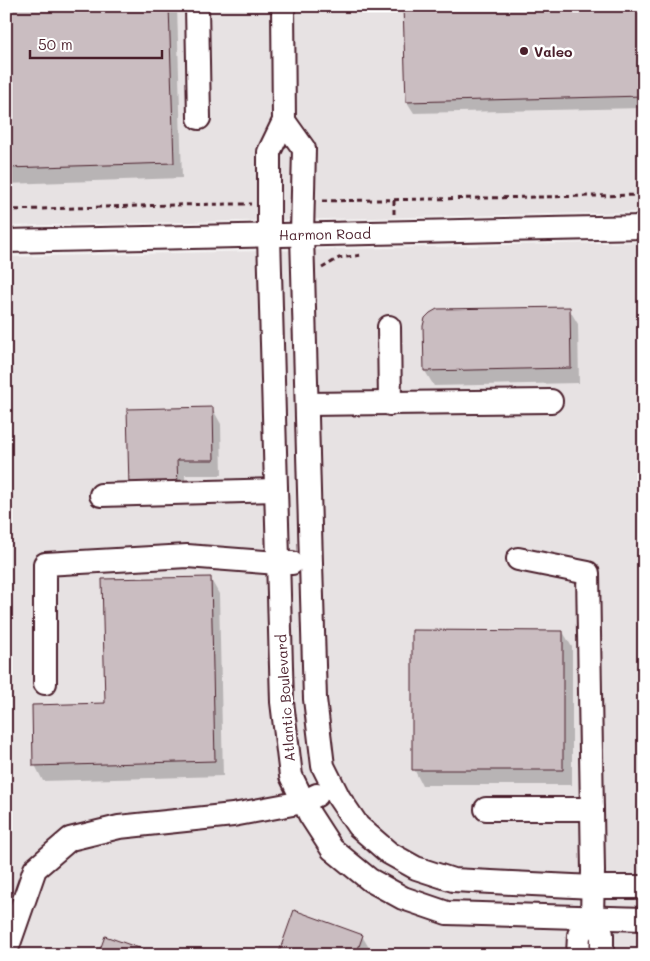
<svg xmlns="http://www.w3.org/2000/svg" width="650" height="961" font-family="Mali,sans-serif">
<rect width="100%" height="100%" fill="#f4f2f2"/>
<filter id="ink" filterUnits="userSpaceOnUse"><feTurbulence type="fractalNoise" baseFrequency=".02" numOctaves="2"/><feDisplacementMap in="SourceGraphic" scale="10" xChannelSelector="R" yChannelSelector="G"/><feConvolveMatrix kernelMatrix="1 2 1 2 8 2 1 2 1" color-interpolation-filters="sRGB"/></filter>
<g filter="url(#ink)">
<g fill="#e7e2e3">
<polygon points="6,6 644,6 644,212 6,226"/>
<polygon points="644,242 644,955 6,955 6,257"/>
</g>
<g fill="#0003">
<polygon points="6,6 177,6 182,178 6,184"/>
<polygon points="644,6 644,108 414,113 407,102"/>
<polygon points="569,309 578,324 579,383 434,386 425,371"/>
<polygon points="212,408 221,424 222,475 185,475 186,501 130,487"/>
<polygon points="210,578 219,594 223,776 43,781 35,765 106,704"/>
<polygon points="563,632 572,647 572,785 422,785 414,769"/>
<polygon points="362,936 371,951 370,955 279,955"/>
</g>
<g fill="#cabdc1" stroke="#4a1f2b">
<polygon points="6,6 169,6 174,163 6,168"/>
<polygon points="403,6 644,6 644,96 406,102"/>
<polygon points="570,307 571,368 424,371 423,326 425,318 430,313 437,309"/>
<polygon points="213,407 214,460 177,460 178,486 129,487 127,409"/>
<polygon points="211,577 215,761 33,766 32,705 105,703 102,579"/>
<polygon points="412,630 563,631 563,770 412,770"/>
<polygon points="294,910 363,935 356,955 278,955"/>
<polygon points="105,936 159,955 98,955"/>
</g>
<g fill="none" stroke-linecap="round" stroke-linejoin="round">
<defs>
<g id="minor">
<polyline points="197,6 199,118"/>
<polyline points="283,6 284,121 269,152 269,236 282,702 291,776 310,815 332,849 370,880 403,898 447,913 644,919"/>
<polyline points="284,121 304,149 302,235 311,563 315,699 323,766 339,798 358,826 389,853 416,868 453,880 593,887 644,887"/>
<polyline points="6,241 644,227"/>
<polyline points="389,327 390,404"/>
<polyline points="307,404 551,401"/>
<polyline points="101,495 276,490"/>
<polyline points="518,559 588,573 593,871 592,917 602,934 602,955"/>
<polyline points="45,683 45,564 187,556 278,563 292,563"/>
<polyline points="486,809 592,809"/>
<polyline points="6,952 35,869 70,839 119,827 233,815 303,802 317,795"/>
<polyline points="578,955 579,935 592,917"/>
</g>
</defs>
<use href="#minor" stroke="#4a1f2b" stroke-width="26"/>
<g stroke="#4a1f2b" stroke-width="3" stroke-dasharray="5 4" stroke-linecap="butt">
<polyline points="394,200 394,215"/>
<polyline points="322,201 644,195"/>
<path d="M6,210C88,208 169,204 251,204"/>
<polyline points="322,268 339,258 362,255"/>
</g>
<use href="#minor" stroke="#fff" stroke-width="22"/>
</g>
</g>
<circle fill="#4a1f2b" stroke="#fff" stroke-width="2" cx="524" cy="51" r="5"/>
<g text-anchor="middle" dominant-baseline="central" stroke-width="5" stroke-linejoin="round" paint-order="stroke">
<g font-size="14" font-weight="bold" fill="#4a1f2b" stroke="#fff" text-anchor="start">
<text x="534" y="51">Valeo</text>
</g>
<g font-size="14" fill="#4a1f2b" stroke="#fff">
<text transform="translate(325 234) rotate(-1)">Harmon Road</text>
<text transform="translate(285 698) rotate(-94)">Atlantic Boulevard</text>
</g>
</g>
<rect width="650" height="961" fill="none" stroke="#fff" stroke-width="25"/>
<rect x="12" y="12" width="625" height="936" fill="none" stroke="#4a1f2b" stroke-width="2" filter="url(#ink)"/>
<path d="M30 50v8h132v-8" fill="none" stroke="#4a1f2b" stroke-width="2.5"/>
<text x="38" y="50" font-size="15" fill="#4a1f2b" stroke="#ffffff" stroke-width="4" paint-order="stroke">50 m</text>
</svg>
